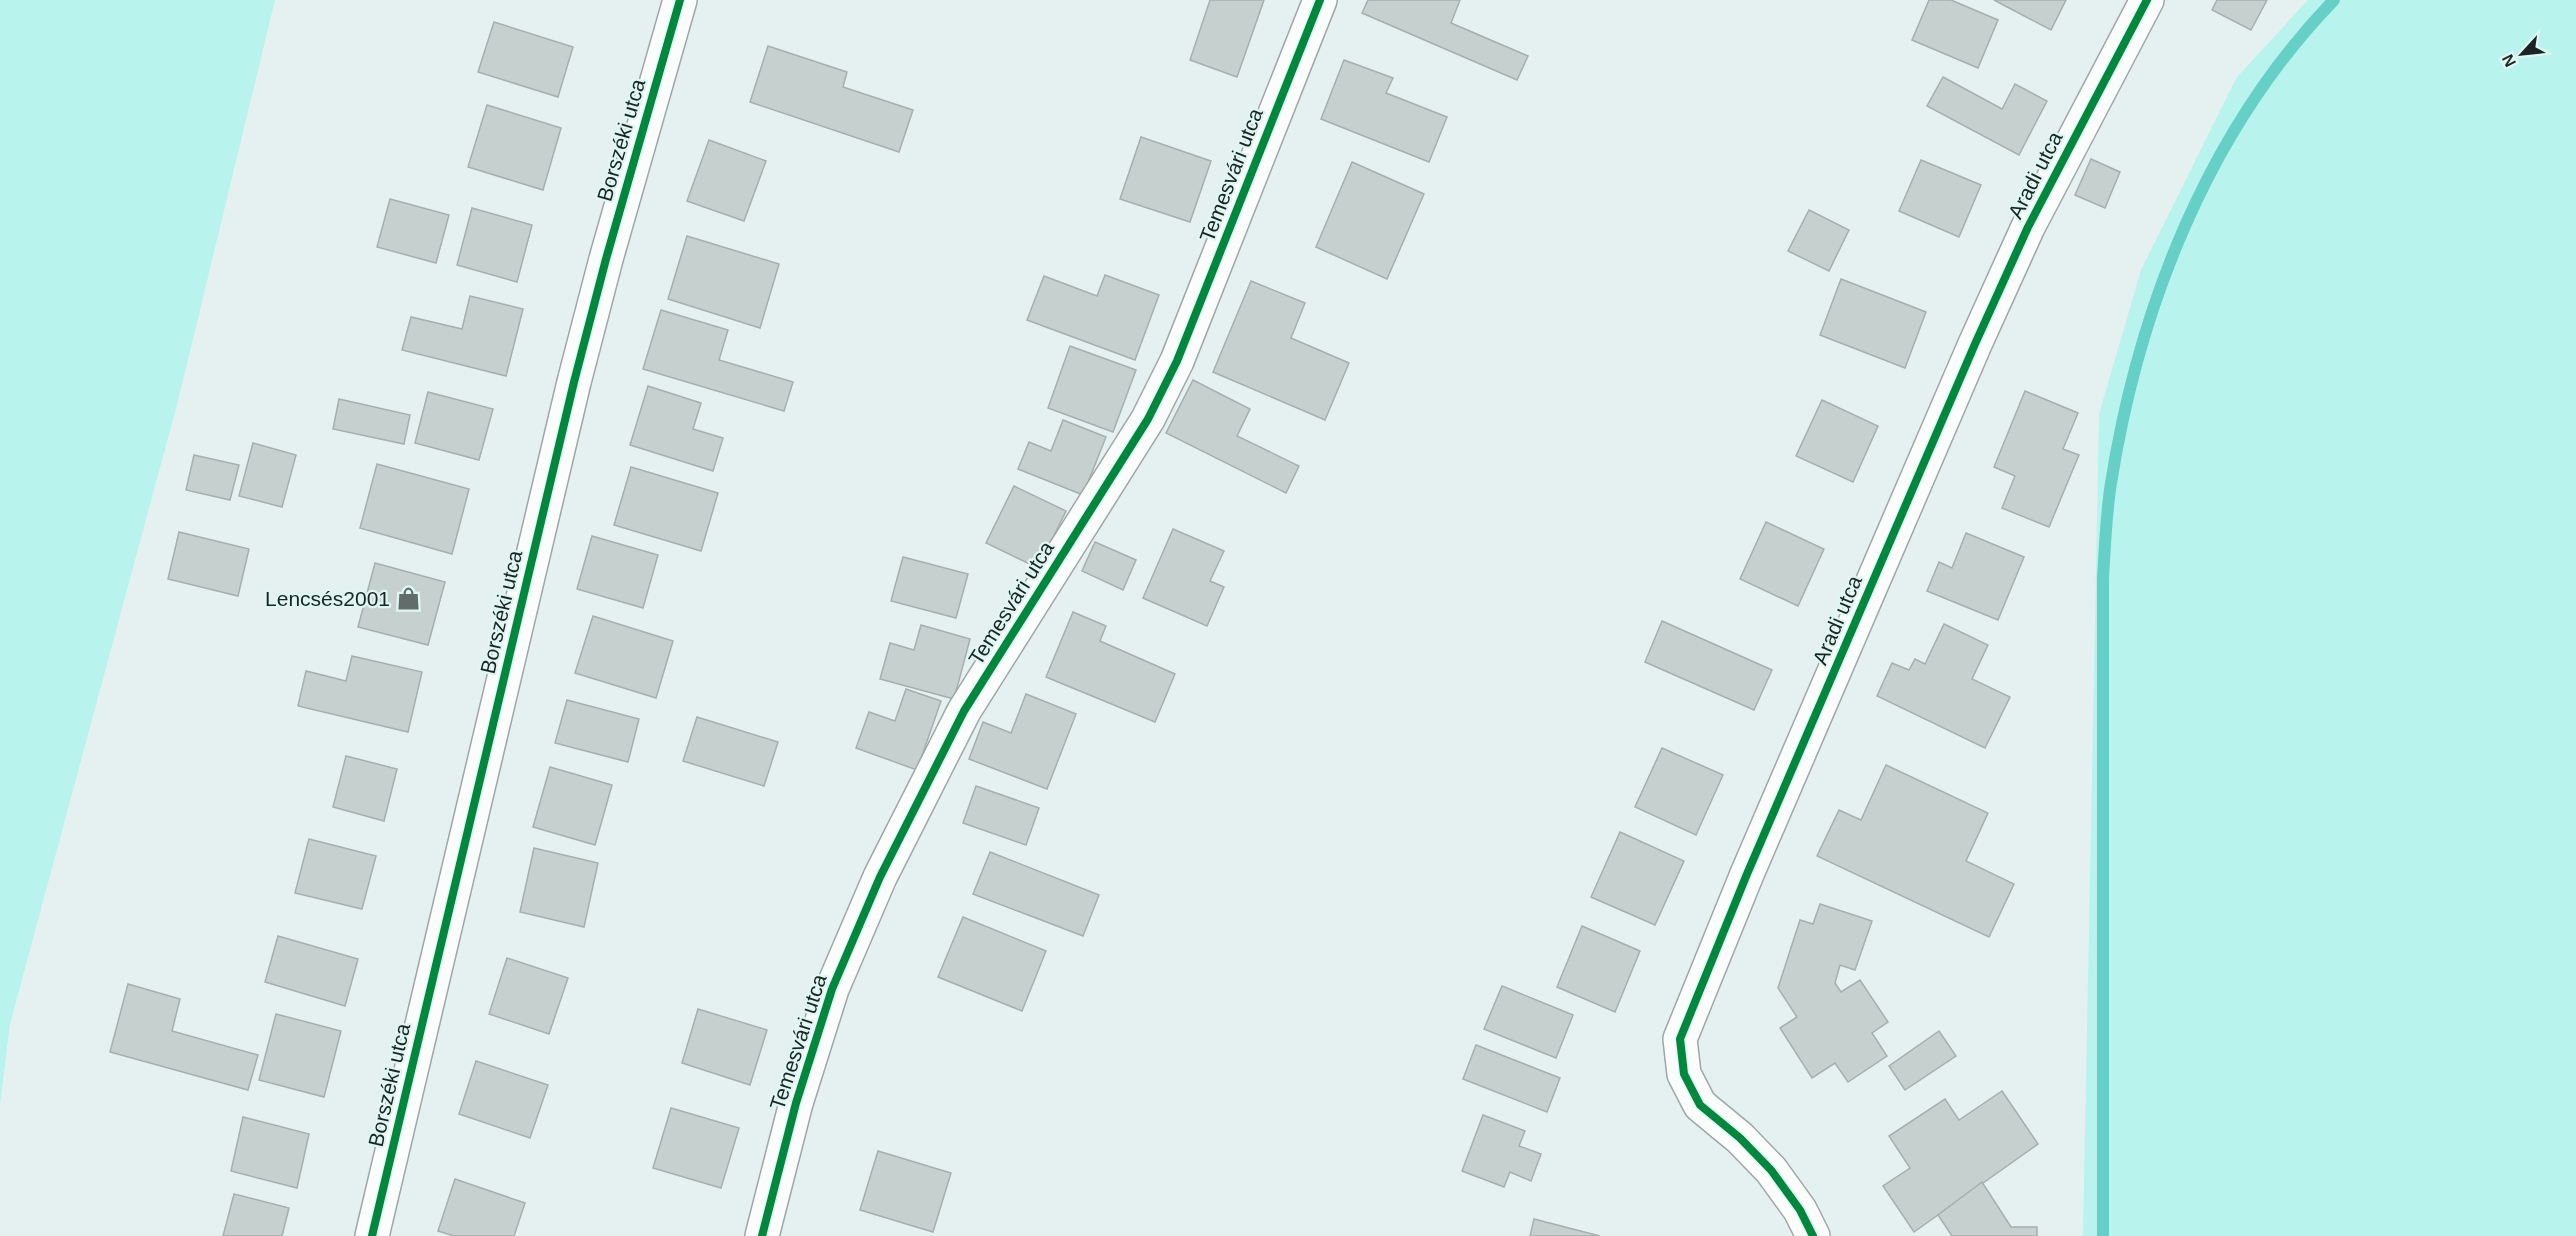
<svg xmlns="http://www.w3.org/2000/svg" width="2576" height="1236" font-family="Arial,sans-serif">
<rect width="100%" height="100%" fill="#e5f1f0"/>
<g fill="#b9f3ed">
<polygon points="0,0 275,0 179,397 10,1024 0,1105"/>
<polygon points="2308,0 2576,0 2576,1236 2083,1236 2099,414 2141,270 2237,77"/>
</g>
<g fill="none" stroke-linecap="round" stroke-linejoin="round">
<path stroke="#66d0c7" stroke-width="12" d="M2103,1236V578C2105,547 2106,514 2111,483C2139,307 2208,130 2334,0"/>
</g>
<g fill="#c6d1cf" stroke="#a6afae" stroke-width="1.5">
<polygon points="1210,0 1264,0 1237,77 1190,60"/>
<polygon points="1368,0 1460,0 1451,23 1528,56 1517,80 1362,13"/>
<polygon points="1929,0 1951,0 1998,20 1978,68 1912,40"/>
<polygon points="1994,0 2066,0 2051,30"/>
<polygon points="2217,0 2267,0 2251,30 2212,10"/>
<polygon points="494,22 573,47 558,97 478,72"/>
<polygon points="768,46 847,72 843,87 913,110 899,152 750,102"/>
<polygon points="1344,60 1393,78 1386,93 1447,117 1429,162 1321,119"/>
<polygon points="1943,77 2002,109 2015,84 2047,101 2019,155 1927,106"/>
<polygon points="487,105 561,128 543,190 468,167"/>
<polygon points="1141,137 1211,161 1190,222 1120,199"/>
<polygon points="709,140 766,161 744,221 687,201"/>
<polygon points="2091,159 2120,172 2105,208 2075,195"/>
<polygon points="1921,160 1981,185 1959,237 1899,211"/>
<polygon points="1352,162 1424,194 1387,279 1316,247"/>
<polygon points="390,199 449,215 436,263 377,247"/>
<polygon points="472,208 532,225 517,282 457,265"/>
<polygon points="1809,210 1849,230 1829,271 1788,251"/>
<polygon points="687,236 779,264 760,328 668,299"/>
<polygon points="1105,275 1159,295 1135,360 1027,320 1044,276 1097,296"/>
<polygon points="1841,279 1926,312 1905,368 1820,335"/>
<polygon points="1251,281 1305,303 1291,338 1349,363 1325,420 1213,372"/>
<polygon points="470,296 523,309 506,376 402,350 411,317 462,329"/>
<polygon points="661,310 728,330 719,360 793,382 784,411 643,369"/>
<polygon points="1070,346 1136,370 1113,432 1048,408"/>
<polygon points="1193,380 1250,409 1237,436 1299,466 1286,493 1166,433"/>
<polygon points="648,386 701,403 693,429 723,438 713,471 630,445"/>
<polygon points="2025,391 2078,413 2063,449 2079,455 2049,527 2002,508 2015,476 1994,467"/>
<polygon points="428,392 493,409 479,460 415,443"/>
<polygon points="339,399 410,415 404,444 333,429"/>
<polygon points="1822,400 1878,426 1853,482 1796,456"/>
<polygon points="1063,420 1106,437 1083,495 1018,469 1029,442 1051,451"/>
<polygon points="253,443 296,455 282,507 239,496"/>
<polygon points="194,455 239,465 230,500 186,490"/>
<polygon points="377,464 469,489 452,554 360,528"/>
<polygon points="631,467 718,493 701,551 614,525"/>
<polygon points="1014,486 1066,511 1038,568 986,543"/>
<polygon points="1766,522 1824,549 1798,606 1740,579"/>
<polygon points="1173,529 1224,551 1210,581 1224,587 1207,626 1143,598"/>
<polygon points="179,532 249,549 238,596 168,579"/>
<polygon points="1966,533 2024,557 1998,620 1927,591 1939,562 1952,568"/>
<polygon points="592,536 658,555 643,608 577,589"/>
<polygon points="1095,542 1136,560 1123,590 1082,571"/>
<polygon points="903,557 968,574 956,618 891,601"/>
<polygon points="375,563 445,582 428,645 358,627"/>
<polygon points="1073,612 1106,626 1100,641 1175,674 1155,722 1046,677"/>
<polygon points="593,616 673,641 656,698 575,673"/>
<polygon points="1662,621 1772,670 1754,710 1645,662"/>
<polygon points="1944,624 1988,645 1972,679 2010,697 1985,748 1877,696 1892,663 1909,670 1915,659 1925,664"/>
<polygon points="921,625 970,639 954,699 880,679 890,643 914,650"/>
<polygon points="352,656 422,672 408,732 298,706 306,671 346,681"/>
<polygon points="906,689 941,701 917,770 856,748 869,712 895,721"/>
<polygon points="1026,694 1076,714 1047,789 969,759 983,722 1011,733"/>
<polygon points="567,700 639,719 628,762 555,743"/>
<polygon points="697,717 778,742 764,786 683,761"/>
<polygon points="1662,748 1723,775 1696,835 1635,807"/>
<polygon points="346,756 397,769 384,821 333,807"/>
<polygon points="1886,765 1988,813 1966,861 2014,884 1989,937 1817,856 1839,810 1861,820"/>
<polygon points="550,767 612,785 595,845 533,827"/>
<polygon points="976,786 1039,808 1026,845 963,823"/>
<polygon points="1620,832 1684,861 1655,925 1591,897"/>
<polygon points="309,839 376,856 362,909 295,893"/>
<polygon points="534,848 598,863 584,927 520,912"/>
<polygon points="990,852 1099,895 1083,936 973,894"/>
<polygon points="1820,904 1872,921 1855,970 1840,965 1835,983 1841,992 1860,980 1888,1022 1872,1033 1887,1056 1848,1082 1835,1063 1812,1078 1780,1028 1797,1017 1778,988 1800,920 1813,924"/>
<polygon points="963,917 1046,951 1022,1011 938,977"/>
<polygon points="1582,926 1640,951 1615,1012 1557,987"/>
<polygon points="278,936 358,959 345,1006 265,982"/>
<polygon points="507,958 568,978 549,1034 489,1014"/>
<polygon points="128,984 180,999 172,1031 258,1055 248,1090 110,1052"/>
<polygon points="1502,986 1573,1015 1556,1058 1484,1029"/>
<polygon points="698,1009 767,1030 750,1085 682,1063"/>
<polygon points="276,1014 341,1031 324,1097 259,1080"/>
<polygon points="1939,1031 1956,1056 1905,1090 1889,1066"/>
<polygon points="1476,1045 1560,1078 1547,1112 1463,1079"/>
<polygon points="476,1061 548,1085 530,1138 459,1114"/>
<polygon points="2002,1091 2038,1144 1914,1232 1883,1186 1910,1168 1889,1136 1945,1099 1959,1120"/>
<polygon points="671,1108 739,1128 721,1188 653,1168"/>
<polygon points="1483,1115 1525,1131 1519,1146 1541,1154 1531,1181 1510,1172 1504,1187 1462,1171"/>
<polygon points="243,1117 309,1134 297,1188 231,1171"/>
<polygon points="878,1151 951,1173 933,1232 860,1210"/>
<polygon points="455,1179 525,1203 514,1236 454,1236 438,1231"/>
<polygon points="1982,1182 2011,1227 2037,1227 2037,1236 1952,1236 1938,1215"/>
<polygon points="234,1194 289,1208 282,1236 223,1236"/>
<polygon points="1534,1219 1600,1236 1530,1236"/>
</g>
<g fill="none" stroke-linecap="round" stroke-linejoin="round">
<defs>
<g id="street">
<polyline points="372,1236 574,382 606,259 680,0"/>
<polyline points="762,1236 796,1103 832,989 880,877 964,711 1148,419 1177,361 1320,0"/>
<polyline points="1813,1236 1800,1210 1771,1170 1740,1138 1700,1105 1684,1074 1680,1039 1747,874 1975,344 2028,227 2147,0"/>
</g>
</defs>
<use href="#street" stroke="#9ea7a6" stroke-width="36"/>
<use href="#street" stroke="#fbfdfd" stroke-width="33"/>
<defs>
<g id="cycleway">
<polyline points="372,1236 574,382 606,259 680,0"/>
<polyline points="762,1236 796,1103 832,989 880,877 964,711 1148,419 1177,361 1320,0"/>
<polyline points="1813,1236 1800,1210 1771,1170 1740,1138 1700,1105 1684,1074 1680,1039 1747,874 1975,344 2028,227 2147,0"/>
</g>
</defs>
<use href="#cycleway" stroke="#dff7f3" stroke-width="11"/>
<use href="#cycleway" stroke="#00873e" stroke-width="8"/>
</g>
<defs>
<symbol id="shop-bare" viewBox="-9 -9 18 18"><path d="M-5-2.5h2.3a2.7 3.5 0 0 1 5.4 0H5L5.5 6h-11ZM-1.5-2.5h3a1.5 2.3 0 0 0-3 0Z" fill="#626c6a" stroke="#dff7f3" stroke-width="2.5" paint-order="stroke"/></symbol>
</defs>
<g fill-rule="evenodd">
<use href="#shop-bare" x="392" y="582" width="33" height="33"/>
</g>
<g text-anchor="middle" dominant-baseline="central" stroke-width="4.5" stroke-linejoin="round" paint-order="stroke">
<g font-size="21" fill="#1b2422" stroke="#dff7f3">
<text transform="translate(621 140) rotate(-74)">Borszéki utca</text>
<text transform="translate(1231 175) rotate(-69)">Temesvári utca</text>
<text transform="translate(2035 175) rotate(-63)">Aradi utca</text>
<text transform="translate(1011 603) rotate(-58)">Temesvári utca</text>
<text transform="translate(501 612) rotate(-77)">Borszéki utca</text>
<text transform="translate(1837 620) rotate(-67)">Aradi utca</text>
<text transform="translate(798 1042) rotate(-72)">Temesvári utca</text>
<text transform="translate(389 1085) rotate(-77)">Borszéki utca</text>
</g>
<g font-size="21" fill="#1b2422" stroke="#dff7f3" text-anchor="end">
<text x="390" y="598">Lencsés2001</text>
</g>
</g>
<g transform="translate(2522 54) rotate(243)" stroke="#dff7f3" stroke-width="4.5" paint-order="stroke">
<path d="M0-4.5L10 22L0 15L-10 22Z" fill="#1b2422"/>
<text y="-9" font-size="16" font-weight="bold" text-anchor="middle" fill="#1b2422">N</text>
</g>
</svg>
